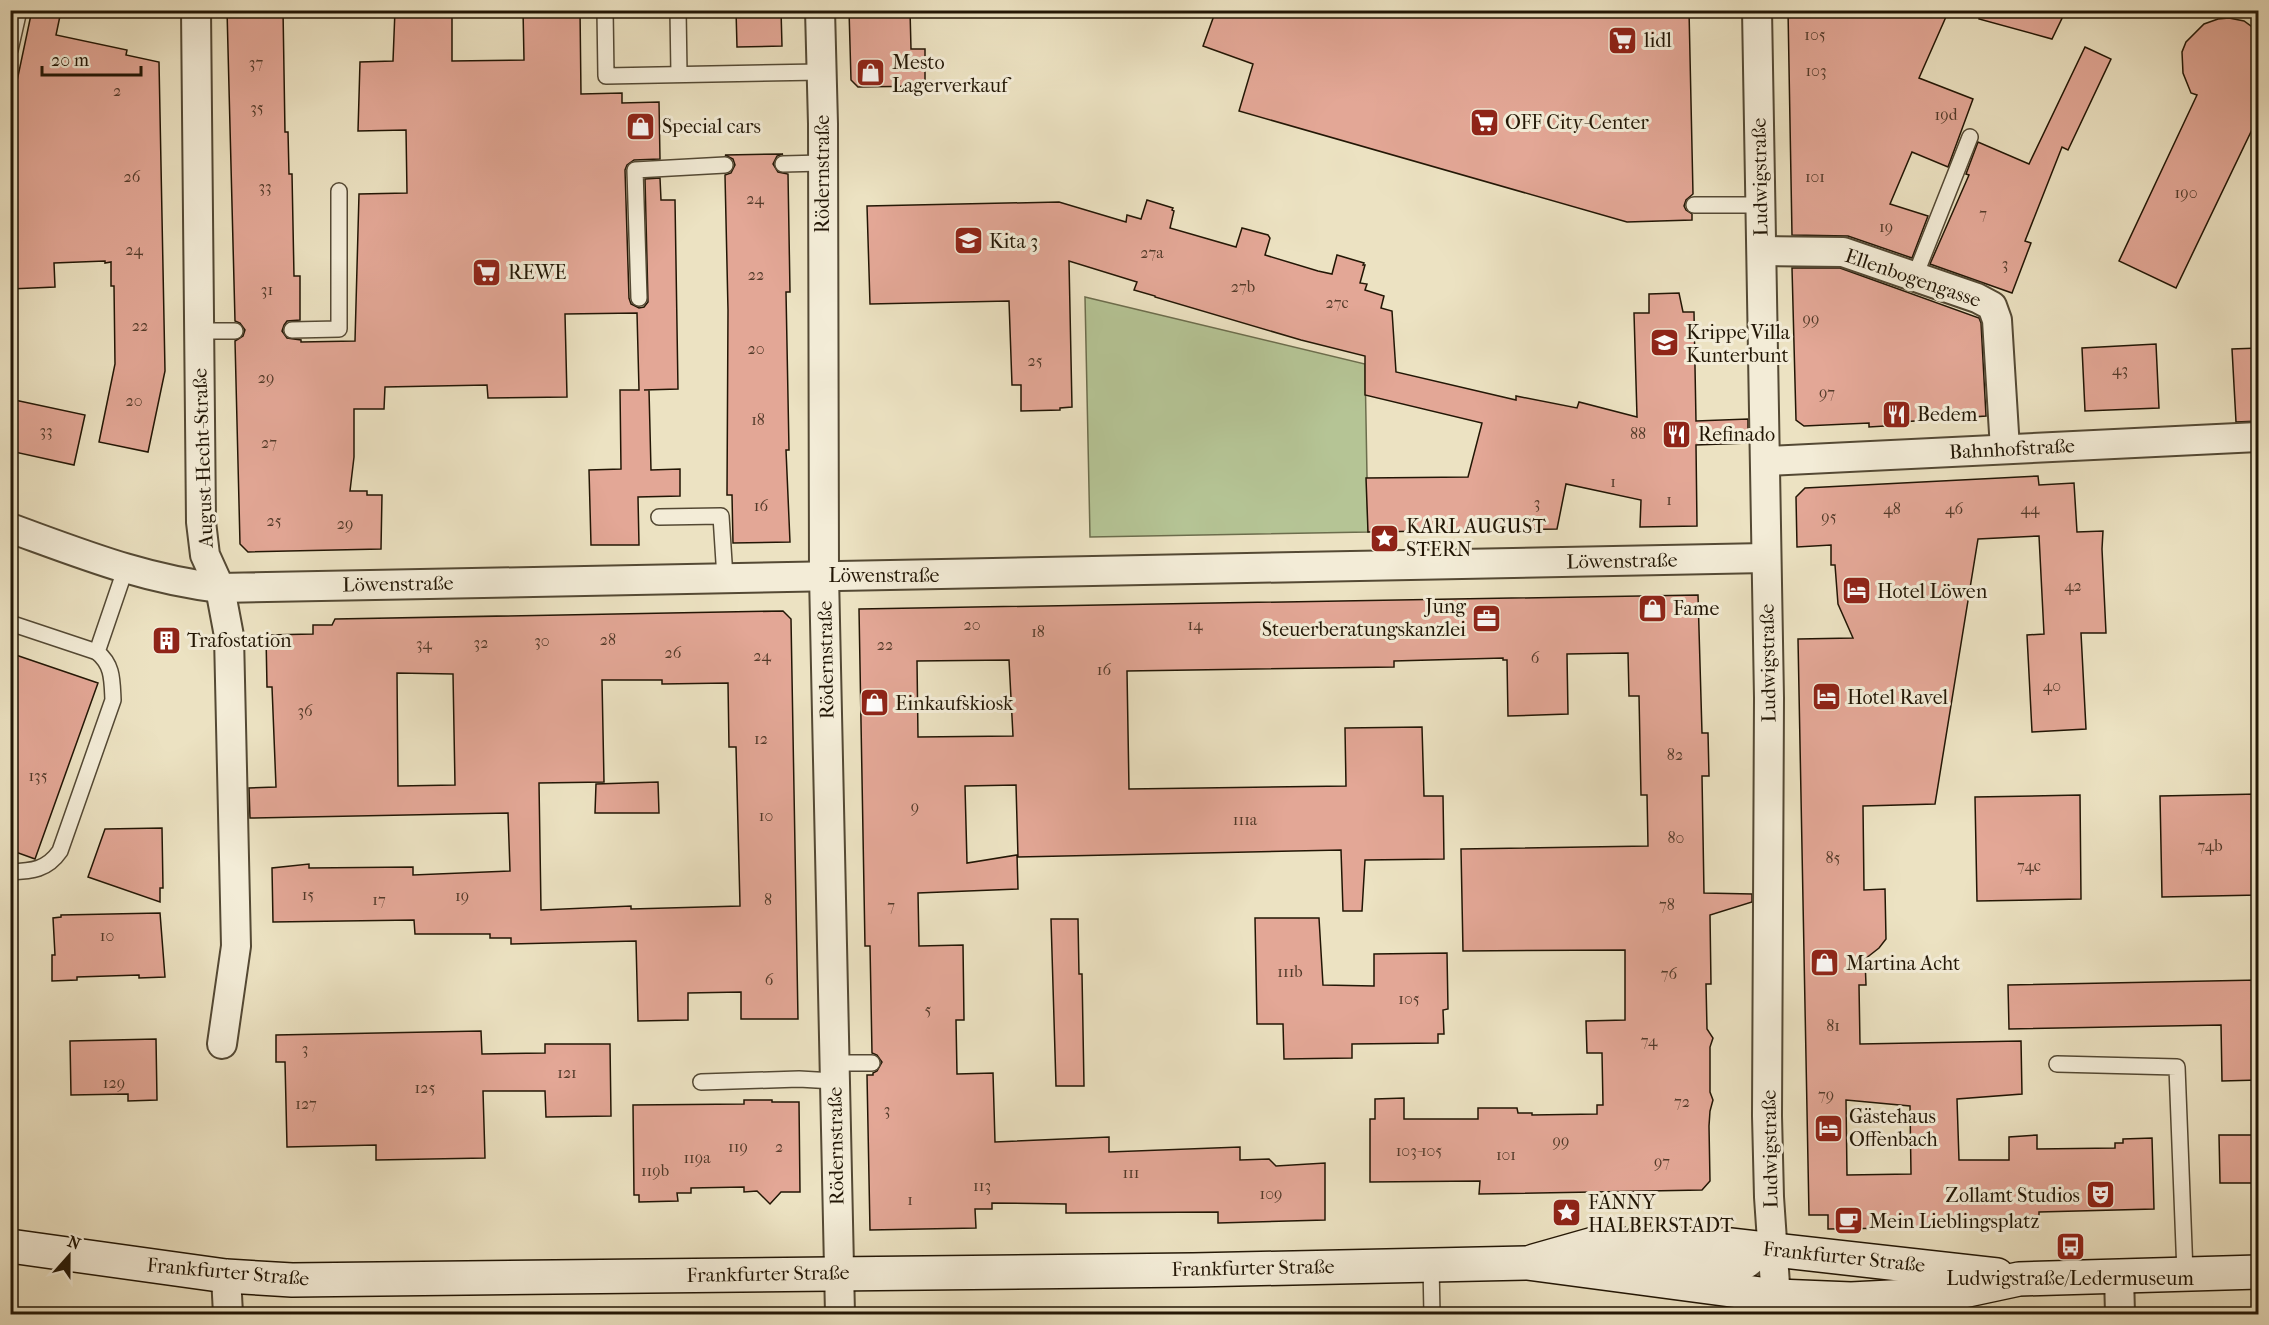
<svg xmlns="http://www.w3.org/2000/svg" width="2269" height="1325" font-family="'IM FELL French Canon',serif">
<rect width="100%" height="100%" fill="#ece2c2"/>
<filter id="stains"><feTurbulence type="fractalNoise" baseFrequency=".00333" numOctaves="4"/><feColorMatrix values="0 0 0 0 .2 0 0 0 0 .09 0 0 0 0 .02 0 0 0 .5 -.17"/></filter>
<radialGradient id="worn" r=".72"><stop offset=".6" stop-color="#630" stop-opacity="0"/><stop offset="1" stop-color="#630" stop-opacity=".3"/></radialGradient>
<polygon fill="#b5c495" stroke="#6c6d4d" stroke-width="1.5" points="1085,297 1365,364 1368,532 1090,537"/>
<g fill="#e3a796" stroke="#221605" stroke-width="1.5" fill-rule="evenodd">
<polygon points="32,10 60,16 56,35 127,50 126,55 159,62 165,371 148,452 99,442 115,364 114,286 111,286 111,262 105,263 105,261 54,263 55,287 10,289 10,114"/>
<polygon points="227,10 283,10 285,132 288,132 289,174 292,174 294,276 300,276 300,320 287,321 284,325 282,331 287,338 301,340 301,342 355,341 359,194 407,193 406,130 358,131 360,62 393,61 395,10 452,10 452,61 524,60 523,10 580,10 581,94 622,93 622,103 659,102 660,159 634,160 627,165 625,170 629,298 631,304 639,308 644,307 648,302 645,179 660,178 661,200 675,200 678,389 644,390 649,390 651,470 680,469 680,496 638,497 639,545 591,545 589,470 621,469 620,390 639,390 637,313 565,314 567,397 488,398 487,385 385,387 384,409 354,409 354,457 350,491 367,491 367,495 382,495 381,549 248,552 240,544 235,341 243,336 245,330 240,323 235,321"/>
<polygon points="736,10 781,10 782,46 737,47"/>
<polygon points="849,10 910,10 911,49 925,49 925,86 858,87 851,80"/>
<polygon points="1216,10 1689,10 1693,194 1686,200 1684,206 1686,210 1692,214 1692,220 1627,222 1239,111 1253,64 1203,46"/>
<polygon points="1788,10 1949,10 1919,78 1973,99 1948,167 1912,152 1890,204 1928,216 1912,258 1848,236 1792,235"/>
<polygon points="1980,10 2066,10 2052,39 1979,19"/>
<polygon points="2218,19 2229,18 2244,21 2259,32 2259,115 2176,288 2119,261 2197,95 2191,93 2183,73 2182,52 2186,42 2204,24"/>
<polygon points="2085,47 2111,59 2068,150 2062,147 2025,241 2031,243 2012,293 1930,264 1969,175 1966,174 1978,142 2029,164"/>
<polygon points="783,154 777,156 773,164 778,172 788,174 790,292 786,292 789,450 786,450 790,542 733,543 732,495 727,495 728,310 725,175 731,173 735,165 733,159 725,155"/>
<polygon points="1147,200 1173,208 1172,210 1174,211 1170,228 1236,247 1242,228 1268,235 1270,238 1265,255 1318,271 1332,274 1337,255 1364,263 1363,265 1365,265 1360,283 1367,284 1365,290 1384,296 1381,308 1392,311 1396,372 1516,400 1516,396 1577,408 1579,402 1637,417 1634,313 1649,313 1649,294 1679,293 1683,312 1694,312 1696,421 1748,419 1748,443 1696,445 1697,526 1640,527 1641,500 1566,484 1557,529 1368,532 1366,478 1468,477 1482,423 1365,395 1365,356 1301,340 1155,297 1155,296 1134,290 1137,282 1069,261 1072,407 1060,408 1060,410 1021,411 1021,385 1012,385 1009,301 870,304 867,206 1059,202 1126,222 1127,215 1141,219"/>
<polygon points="1792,268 1840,268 1979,318 1981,323 1986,416 1901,422 1901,425 1869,427 1869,423 1804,426 1796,420"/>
<polygon points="2156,344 2159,408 2085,411 2082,348"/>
<polygon points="2259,348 2259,421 2236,422 2232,349"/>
<polygon points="10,399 85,415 74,465 10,451"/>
<path d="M2038,476L2039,485L2074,483L2077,532L2103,531L2102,549L2106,633H2081L2086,729L2032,732L2027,635L2044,634L2039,536L1978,539L1935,804L1863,806L1864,890L1885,889L1886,939L1879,948L1865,959L1866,985H1859L1860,1044L2021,1041L2022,1094L1957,1099L1959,1160H2009V1137L2037,1135V1149L2115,1148V1143H2123V1139L2152,1138L2154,1209L2039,1212V1226L1828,1229V1215H1809L1798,639L1853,638L1838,604L1835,565H1831V545L1797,547L1796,497L1805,488ZM1846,1100L1910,1106L1911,1174L1847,1175Z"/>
<path d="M1698,595L1702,733H1708L1709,776H1702L1704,893L1752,894V902L1710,915L1711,984H1706L1707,1029L1713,1038L1710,1047V1092L1713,1100L1710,1111L1709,1126L1710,1181L1702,1190L1479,1194L1480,1181L1370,1182V1119H1375V1099L1404,1098V1119H1478V1108H1517L1518,1113H1532V1115L1597,1114V1105H1603L1602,1053H1587L1586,1021L1625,1020V950L1463,951L1461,849L1648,846L1647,795H1641L1639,696H1629L1628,653L1567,654L1568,714L1508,716L1507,660H1503V658L1394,661V667L1127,671L1129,789L1346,786L1345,728L1422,727L1424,796H1443L1444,859L1365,860L1362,911H1343L1341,850L1018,857L1016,785L965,786L967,863L1017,855L1018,889L918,893L919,946L963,945L964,1020H956L957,1074L993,1073L995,1142L1109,1137V1152L1240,1147V1160L1269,1159L1276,1166L1325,1163V1220L1218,1223V1212L1066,1213V1204L992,1203V1209H975L976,1228L870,1230L867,1075H873V1073L877,1071L882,1062L877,1055L872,1053L870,946H865L859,609ZM1009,660L1013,736L918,737L917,661Z"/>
<path d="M783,611L791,619L798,1019H741V992L688,993V1020L638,1021L636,941L511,944V938H490V934H415L414,920L273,922L272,868L309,864V868L413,867V875L510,871L508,813L250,818L249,788L276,787L272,687H267L266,635L313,634V625H332L335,619ZM397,673L453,674L455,785L398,786ZM602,680H662V684L728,683L729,747H736L740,906L631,909V906L541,910L539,783L604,782Z"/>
<polygon points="10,653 98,683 35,859 10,850"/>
<polygon points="658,782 659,813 595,813 596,784"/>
<polygon points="2259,794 2259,895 2162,897 2160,796"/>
<polygon points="2080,795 2081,899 1977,901 1975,797"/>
<polygon points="162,828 163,888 160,888 160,902 88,877 105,829"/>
<polygon points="160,913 165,977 139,978 139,975 77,977 77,980 52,981 52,955 55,955 53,918 61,917 61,915"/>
<polygon points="1255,918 1319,918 1323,985 1374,986 1374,954 1447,953 1448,1009 1443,1010 1444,1034 1438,1034 1438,1043 1352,1044 1352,1058 1284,1059 1283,1024 1257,1024"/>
<polygon points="1051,919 1078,919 1079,974 1082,974 1084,1086 1056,1086"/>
<polygon points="2259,980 2259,1080 2222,1081 2221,1025 2009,1029 2008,985"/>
<polygon points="481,1031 482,1054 545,1053 545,1044 610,1044 611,1116 546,1117 545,1091 483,1091 485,1158 376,1160 376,1145 287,1147 285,1062 276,1062 276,1035"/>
<polygon points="156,1039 157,1100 128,1101 128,1094 71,1095 70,1041"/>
<polygon points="744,1100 772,1100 772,1102 799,1102 800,1192 781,1192 770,1204 757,1191 744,1192 744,1187 691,1188 691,1193 677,1193 678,1201 639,1202 639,1195 634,1195 633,1105 744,1104"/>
<polygon points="2219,1135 2259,1135 2259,1183 2220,1183"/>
</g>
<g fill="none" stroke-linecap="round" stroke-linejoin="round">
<defs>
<g id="lane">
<polyline points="605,10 606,76 820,72"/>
<polyline points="678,10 679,74"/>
<polyline points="10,50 19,10"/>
<polyline points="783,164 822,163"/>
<polyline points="1694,205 1761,205"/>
<polyline points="1915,276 1970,137"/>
<polyline points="639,298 635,170 725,165"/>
<polyline points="292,330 339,329 339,191"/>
<polyline points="199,331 235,331"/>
<polyline points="659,517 721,516 725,578"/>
<polyline points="10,623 97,652"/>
<path d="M10,872C32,871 47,870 60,851L113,700C112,680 113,665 97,652L125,570"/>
<polyline points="834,1063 872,1063"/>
<polyline points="2057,1064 2177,1067 2185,1273"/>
<polyline points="701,1082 799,1079 834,1081"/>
<polyline points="1431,1265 1432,1314"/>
</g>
<g id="street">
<polyline points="196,10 201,522 205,555 220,588 229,636 236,946 222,1044"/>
<polyline points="820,10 823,124 824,575 840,1314"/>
<polyline points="1757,10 1769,698 1767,1116 1769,1197 1777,1314"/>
<polyline points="1762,251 1843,252 1977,298 1992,306 1997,320 2005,449"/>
<polyline points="1766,461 2258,437"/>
<path d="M10,528C82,554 143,579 220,588L1766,558"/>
<polygon points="1595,1246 1739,1253 1748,1255 1751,1260 1746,1264 1731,1264 1634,1262 1587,1257 1585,1255 1588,1249"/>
<polyline points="2119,1275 2120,1314"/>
<polyline points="226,1276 228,1314"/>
</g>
<g id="secondary">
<polyline points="10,1246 226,1276 292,1280 1193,1270 1527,1263 1776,1296 1851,1299 1949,1294 2019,1279 2258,1272"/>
<polyline points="1534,1261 1594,1244 1730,1245 1997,1275"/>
</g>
</defs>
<use href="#lane" stroke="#544934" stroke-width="18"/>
<use href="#street" stroke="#544934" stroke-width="32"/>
<use href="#secondary" stroke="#221605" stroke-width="36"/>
<use href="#lane" stroke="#f3ecd7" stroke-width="15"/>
<use href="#street" stroke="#f3ecd7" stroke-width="28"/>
<use href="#secondary" stroke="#f3ecd7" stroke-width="33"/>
</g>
<defs>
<symbol id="supermarket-square" viewBox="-11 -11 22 22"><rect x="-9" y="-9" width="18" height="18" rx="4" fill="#8f2418" stroke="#f3ecd7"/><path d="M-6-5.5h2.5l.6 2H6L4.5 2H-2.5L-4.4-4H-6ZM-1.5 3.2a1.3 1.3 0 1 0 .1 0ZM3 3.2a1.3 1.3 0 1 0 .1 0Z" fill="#fff"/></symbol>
<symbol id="shop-square" viewBox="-11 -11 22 22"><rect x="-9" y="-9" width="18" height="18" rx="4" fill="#8f2418" stroke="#f3ecd7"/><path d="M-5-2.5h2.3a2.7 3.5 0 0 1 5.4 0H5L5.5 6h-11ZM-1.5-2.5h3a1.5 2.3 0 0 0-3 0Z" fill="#fff"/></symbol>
<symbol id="school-square" viewBox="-11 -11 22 22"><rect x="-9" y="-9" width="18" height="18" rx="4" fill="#8f2418" stroke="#f3ecd7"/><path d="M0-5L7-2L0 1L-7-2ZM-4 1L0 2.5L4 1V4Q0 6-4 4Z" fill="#fff"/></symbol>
<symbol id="restaurant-square" viewBox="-11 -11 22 22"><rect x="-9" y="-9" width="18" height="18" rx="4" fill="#8f2418" stroke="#f3ecd7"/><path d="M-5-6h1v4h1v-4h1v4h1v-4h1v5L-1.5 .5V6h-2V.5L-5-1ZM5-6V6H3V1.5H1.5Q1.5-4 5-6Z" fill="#fff"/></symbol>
<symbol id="sight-square" viewBox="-11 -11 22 22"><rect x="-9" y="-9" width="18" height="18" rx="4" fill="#8f2418" stroke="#f3ecd7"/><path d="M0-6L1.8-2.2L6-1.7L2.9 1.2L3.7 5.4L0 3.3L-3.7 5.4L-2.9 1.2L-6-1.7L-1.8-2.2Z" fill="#fff"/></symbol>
<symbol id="hotel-square" viewBox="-11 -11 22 22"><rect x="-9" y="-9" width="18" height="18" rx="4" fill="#8f2418" stroke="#f3ecd7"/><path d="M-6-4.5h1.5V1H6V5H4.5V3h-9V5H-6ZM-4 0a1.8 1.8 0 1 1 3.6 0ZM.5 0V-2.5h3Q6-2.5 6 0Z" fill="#fff"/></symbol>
<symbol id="office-square" viewBox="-11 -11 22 22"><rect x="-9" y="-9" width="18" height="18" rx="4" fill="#8f2418" stroke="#f3ecd7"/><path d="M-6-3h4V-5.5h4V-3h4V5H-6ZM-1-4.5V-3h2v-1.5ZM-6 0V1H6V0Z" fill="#fff"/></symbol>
<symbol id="building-square" viewBox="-11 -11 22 22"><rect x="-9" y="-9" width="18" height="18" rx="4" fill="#8f2418" stroke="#f3ecd7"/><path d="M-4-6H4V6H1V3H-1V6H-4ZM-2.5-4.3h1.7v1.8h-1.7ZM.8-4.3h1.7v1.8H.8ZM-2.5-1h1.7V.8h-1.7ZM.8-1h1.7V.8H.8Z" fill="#fff"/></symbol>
<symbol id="theatre-square" viewBox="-11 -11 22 22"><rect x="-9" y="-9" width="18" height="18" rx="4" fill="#8f2418" stroke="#f3ecd7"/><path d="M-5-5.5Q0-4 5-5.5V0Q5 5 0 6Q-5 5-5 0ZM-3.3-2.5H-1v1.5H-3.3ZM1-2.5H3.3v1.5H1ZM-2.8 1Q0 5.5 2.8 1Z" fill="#fff"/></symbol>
<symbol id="cafe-square" viewBox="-11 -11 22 22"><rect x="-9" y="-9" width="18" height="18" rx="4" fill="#8f2418" stroke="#f3ecd7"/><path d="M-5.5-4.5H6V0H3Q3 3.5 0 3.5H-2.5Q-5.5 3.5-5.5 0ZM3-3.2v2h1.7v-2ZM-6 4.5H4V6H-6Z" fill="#fff"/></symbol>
<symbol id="bus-square" viewBox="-11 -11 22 22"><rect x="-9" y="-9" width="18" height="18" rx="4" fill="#8f2418" stroke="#f3ecd7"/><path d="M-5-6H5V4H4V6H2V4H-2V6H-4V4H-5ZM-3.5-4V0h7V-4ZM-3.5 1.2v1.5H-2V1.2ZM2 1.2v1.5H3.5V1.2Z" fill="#fff"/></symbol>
</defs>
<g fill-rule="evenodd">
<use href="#supermarket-square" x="1606" y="24" width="33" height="33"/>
<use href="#shop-square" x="854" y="56" width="33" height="33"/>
<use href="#supermarket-square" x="1468" y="106" width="33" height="33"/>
<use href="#shop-square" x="624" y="110" width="33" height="33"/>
<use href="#school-square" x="952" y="224" width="33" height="33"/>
<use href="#supermarket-square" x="470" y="256" width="33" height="33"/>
<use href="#school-square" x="1648" y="326" width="33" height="33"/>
<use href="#restaurant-square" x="1880" y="398" width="33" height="33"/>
<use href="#restaurant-square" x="1660" y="418" width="33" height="33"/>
<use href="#sight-square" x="1368" y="522" width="33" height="33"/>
<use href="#hotel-square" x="1840" y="574" width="33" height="33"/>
<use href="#shop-square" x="1636" y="592" width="33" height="33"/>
<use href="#office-square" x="1470" y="602" width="33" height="33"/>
<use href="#building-square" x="150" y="624" width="33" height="33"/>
<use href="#hotel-square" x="1810" y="680" width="33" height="33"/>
<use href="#shop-square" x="858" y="686" width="33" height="33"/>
<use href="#shop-square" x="1808" y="946" width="33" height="33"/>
<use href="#hotel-square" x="1812" y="1112" width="33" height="33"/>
<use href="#theatre-square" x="2084" y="1178" width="33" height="33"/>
<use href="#sight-square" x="1550" y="1196" width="33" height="33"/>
<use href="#cafe-square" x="1832" y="1204" width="33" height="33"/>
<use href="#bus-square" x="2054" y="1230" width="33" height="33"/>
</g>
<g text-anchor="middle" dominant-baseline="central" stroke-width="6" stroke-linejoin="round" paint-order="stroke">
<g font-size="16" fill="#523a29">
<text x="1815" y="34">105</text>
<text x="256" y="62">37</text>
<text x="1816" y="70">103</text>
<text x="117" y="90">2</text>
<text x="257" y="107">35</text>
<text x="1946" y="114">19d</text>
<text x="132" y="176">26</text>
<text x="1815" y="176">101</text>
<text x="265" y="186">33</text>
<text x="2186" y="192">190</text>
<text x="755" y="198">24</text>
<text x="1983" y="213">7</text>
<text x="1886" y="226">19</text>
<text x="134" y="249">24</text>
<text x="1152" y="252">27a</text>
<text x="2005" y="263">3</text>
<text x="756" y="274">22</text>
<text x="1243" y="286">27b</text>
<text x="267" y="289">31</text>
<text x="1337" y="302">27c</text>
<text x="1811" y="318">99</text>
<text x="140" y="325">22</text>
<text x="756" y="348">20</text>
<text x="1035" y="360">25</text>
<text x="2120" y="369">43</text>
<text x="266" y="377">29</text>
<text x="1827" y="392">97</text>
<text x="134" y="400">20</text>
<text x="758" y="419">18</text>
<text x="46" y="430">33</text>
<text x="1638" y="433">88</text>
<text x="269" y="442">27</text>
<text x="1613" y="481">1</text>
<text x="1669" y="499">1</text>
<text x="1537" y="502">3</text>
<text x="761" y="505">16</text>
<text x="1892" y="508">48</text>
<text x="1954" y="508">46</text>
<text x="2030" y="508">44</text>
<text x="1829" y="516">95</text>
<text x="274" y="520">25</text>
<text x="345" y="523">29</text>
<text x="2073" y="585">42</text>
<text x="972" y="624">20</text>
<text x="1195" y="624">14</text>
<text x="1038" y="631">18</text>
<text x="608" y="639">28</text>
<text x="542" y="640">30</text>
<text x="481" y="642">32</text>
<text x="424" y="643">34</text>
<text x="885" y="644">22</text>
<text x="673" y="652">26</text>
<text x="762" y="655">24</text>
<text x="1535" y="657">6</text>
<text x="1104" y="669">16</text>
<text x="2052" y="685">40</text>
<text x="305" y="710">36</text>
<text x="761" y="738">12</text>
<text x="1675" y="754">82</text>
<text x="38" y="775">135</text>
<text x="915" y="806">9</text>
<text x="766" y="815">10</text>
<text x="1245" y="819">111a</text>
<text x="1676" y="837">80</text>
<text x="2210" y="845">74b</text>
<text x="1833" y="857">85</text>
<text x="2029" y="865">74c</text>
<text x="308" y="894">15</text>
<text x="462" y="895">19</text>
<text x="379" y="899">17</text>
<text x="768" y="899">8</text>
<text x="1667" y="904">78</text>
<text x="891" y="905">7</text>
<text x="107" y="935">10</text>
<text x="1290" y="971">111b</text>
<text x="1669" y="973">76</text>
<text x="769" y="979">6</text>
<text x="1409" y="998">105</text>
<text x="928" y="1009">5</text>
<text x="1833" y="1025">81</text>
<text x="1649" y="1040">74</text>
<text x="305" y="1048">3</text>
<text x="567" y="1072">121</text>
<text x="114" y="1082">129</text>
<text x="425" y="1087">125</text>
<text x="1826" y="1094">79</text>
<text x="1682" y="1101">72</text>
<text x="306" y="1103">127</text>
<text x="887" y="1109">3</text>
<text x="1561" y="1140">99</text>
<text x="738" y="1146">119</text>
<text x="779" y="1146">2</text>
<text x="1419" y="1150">103-105</text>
<text x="1506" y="1154">101</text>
<text x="697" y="1157">119a</text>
<text x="1662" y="1161">97</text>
<text x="655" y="1170">119b</text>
<text x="1131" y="1172">111</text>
<text x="982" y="1185">113</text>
<text x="1271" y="1193">109</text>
<text x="910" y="1199">1</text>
</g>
<g font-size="20" fill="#221605" stroke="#f3ecd7" text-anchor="start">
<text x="1644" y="40">lidl</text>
<text x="892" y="62">Mesto<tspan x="892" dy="23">Lagerverkauf</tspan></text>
<text x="1505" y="122">OFF City-Center</text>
<text x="662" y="126">Special cars</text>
<text x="989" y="241">Kita 3</text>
<text x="508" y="272">REWE</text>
<text x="1686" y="332">Krippe Villa<tspan x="1686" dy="23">Kunterbunt</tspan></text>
<text x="1917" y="414">Bedem</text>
<text x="1698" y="434">Refinado</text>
<text x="1406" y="526">KARL AUGUST<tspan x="1406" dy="23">STERN</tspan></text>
<text x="1877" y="591">Hotel Löwen</text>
<text x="1466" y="606" text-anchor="end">Jung<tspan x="1466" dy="23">Steuerberatungskanzlei</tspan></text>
<text x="1673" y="608">Fame</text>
<text x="187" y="640">Trafostation</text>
<text x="1847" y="697">Hotel Ravel</text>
<text x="895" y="703">Einkaufskiosk</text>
<text x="1846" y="963">Martina Acht</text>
<text x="1849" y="1116">Gästehaus<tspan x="1849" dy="23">Offenbach</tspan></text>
<text x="2080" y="1195" text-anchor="end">Zollamt Studios</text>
<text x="1588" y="1202">FANNY<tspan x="1588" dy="23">HALBERSTADT</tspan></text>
<text x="1869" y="1221">Mein Lieblingsplatz</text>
<text x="2070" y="1278" text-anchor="middle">Ludwigstraße/Ledermuseum</text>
</g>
<g font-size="20" fill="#221605" stroke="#f3ecd7">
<text transform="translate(822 174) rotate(-90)">Rödernstraße</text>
<text transform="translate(1760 177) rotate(-91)">Ludwigstraße</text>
<text transform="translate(1913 278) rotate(19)">Ellenbogengasse</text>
<text transform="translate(2012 449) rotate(-3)">Bahnhofstraße</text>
<text transform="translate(203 458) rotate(-92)">August-Hecht-Straße</text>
<text transform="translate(1622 561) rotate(-1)">Löwenstraße</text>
<text x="884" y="575">Löwenstraße</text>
<text transform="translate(398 584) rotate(-1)">Löwenstraße</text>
<text transform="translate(826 660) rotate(-91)">Rödernstraße</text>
<text transform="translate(1768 663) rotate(-91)">Ludwigstraße</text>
<text transform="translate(836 1146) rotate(-91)">Rödernstraße</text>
<text transform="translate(1770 1149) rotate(-91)">Ludwigstraße</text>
<text transform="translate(1844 1257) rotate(6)">Frankfurter Straße</text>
<text transform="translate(1253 1268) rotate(-1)">Frankfurter Straße</text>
<text transform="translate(228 1272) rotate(5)">Frankfurter Straße</text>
<text transform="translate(768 1274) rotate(-1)">Frankfurter Straße</text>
</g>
</g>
<rect width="2269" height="1325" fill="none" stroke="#ece2c2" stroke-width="36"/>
<rect x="12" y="12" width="2245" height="1301" fill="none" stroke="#221605" stroke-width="3"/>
<rect x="18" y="18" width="2233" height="1289" fill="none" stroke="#221605" stroke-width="1.5"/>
<g transform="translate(69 1256) rotate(21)" stroke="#f3ecd7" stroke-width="4.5" paint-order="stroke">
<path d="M0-4.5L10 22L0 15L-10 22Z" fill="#221605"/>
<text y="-9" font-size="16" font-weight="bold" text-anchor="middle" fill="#221605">N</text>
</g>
<path d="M42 66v9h99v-9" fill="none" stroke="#221605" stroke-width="3"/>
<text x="51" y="66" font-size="18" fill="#221605" stroke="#f3ecd7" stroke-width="4.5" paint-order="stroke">20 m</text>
<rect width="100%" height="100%" filter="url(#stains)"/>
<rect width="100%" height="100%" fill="url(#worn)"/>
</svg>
